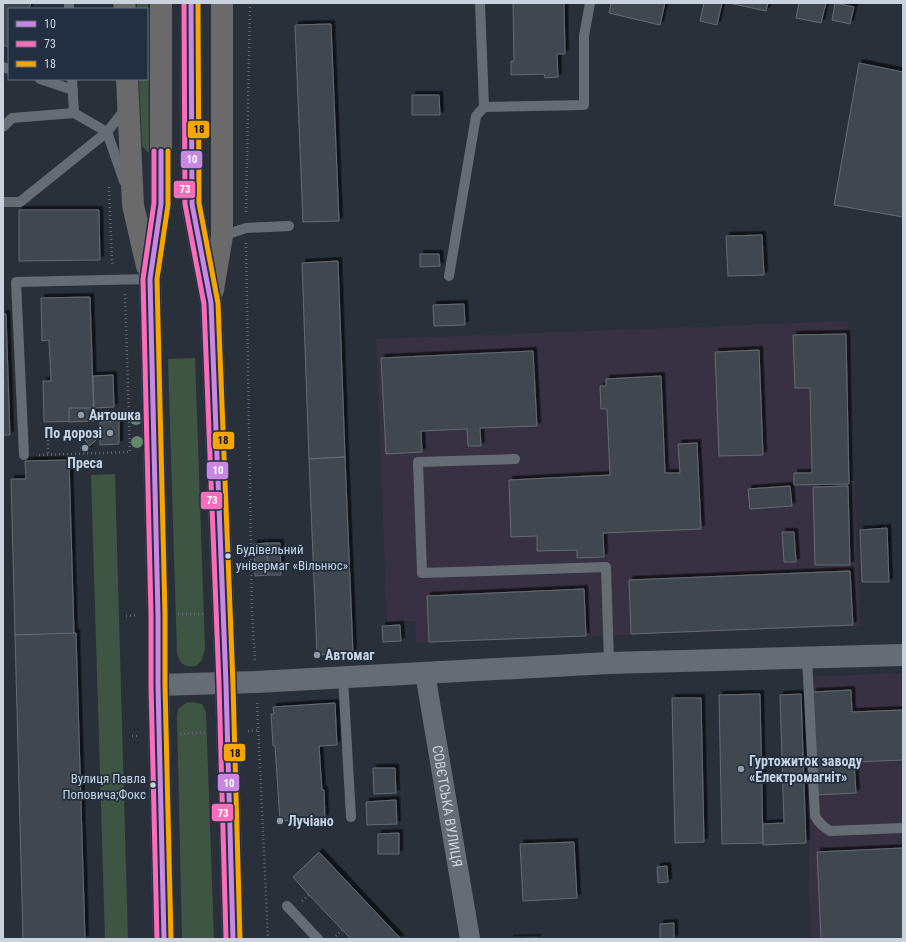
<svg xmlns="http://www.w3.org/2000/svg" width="906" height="942" font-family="'Roboto Condensed',sans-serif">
<defs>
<filter id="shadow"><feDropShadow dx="3.5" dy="-3.5" stdDeviation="0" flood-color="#0009"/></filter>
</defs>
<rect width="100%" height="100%" fill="#293039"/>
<g fill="#373141">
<polygon points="848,321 860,626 416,643 415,621 387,622 376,339"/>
<polygon points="903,673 903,939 811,939 804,677"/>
</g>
<g fill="#3e5543">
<polygon points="137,3 148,3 149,153 142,146 139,79 147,79 147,9 137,9"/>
<path d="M195,358L205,649L202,660L196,666C184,667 181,665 177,654L168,359Z"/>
<polygon points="115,474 128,939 105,939 91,475"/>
<polygon points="192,702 202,704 206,712 214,939 182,939 177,717 178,709 186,703"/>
</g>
<g fill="#41474f" stroke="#656b73" filter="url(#shadow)">
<polygon points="3,3 31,3 29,9 9,9 9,47 3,45"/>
<polygon points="513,3 569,3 564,3 565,54 557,54 558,77 545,78 544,74 511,75 511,61 514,61"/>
<polygon points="611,3 665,3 660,25 609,13"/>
<polygon points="704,3 722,3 717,25 700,21"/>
<polygon points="729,3 768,3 766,11"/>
<polygon points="799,3 826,3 821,23 796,18"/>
<polygon points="835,3 854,7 850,24 832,20"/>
<polygon points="331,24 339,221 303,222 295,25"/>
<polygon points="859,63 903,72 903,217 834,205"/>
<polygon points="412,95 439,95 440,115 412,115"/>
<polygon points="19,210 99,210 100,260 19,261"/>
<polygon points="762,235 764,275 728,276 726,236"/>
<polygon points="420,254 439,254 440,266 420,267"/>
<polygon points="338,261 345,457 309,459 302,263"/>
<polygon points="90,297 94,421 44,422 43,381 51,381 49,340 42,341 41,298"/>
<polygon points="464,304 465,325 434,326 433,305"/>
<polygon points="3,314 6,314 10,435 3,435"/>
<polygon points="846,334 849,484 794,485 794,473 812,473 810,388 795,388 793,335"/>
<polygon points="759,350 763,455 719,456 715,352"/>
<polygon points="533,351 537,426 480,428 481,446 468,446 467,429 421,431 422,452 386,454 381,358"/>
<polygon points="113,375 114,407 94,408 93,376"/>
<polygon points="661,376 665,473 680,473 678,444 697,443 701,529 603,533 604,557 577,558 577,550 537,551 537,536 511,537 509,480 610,475 607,409 601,409 600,386 606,386 606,379"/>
<polygon points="69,408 94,408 94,421 69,422"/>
<polygon points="119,421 119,444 100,445 100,422"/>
<polygon points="92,434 97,439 90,446 85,440"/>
<polygon points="85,443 90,448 85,453 80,448"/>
<polygon points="345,457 353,653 317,655 309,459"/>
<polygon points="69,460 74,634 15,635 11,479 26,479 25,461"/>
<polygon points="790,486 792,506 750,509 748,489"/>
<polygon points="848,486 850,565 815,565 813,487"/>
<polygon points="887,528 889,582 862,582 860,530"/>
<polygon points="782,532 794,532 796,562 784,562"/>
<polygon points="267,543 268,575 255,576 254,544"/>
<polygon points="267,543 280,543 281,575 268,575"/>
<polygon points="850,571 853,625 631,634 629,580"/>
<polygon points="584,589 586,636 429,642 427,596"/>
<polygon points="400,625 401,641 383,642 382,626"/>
<polygon points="76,633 85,939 23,939 15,635"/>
<polygon points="851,690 852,712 903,710 903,760 854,762 856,793 817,795 813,692"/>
<polygon points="760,694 763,843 722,844 719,695"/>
<polygon points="801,694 806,843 763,845 763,824 784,823 780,695"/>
<polygon points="672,698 701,698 704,842 675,843"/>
<polygon points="335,703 337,745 319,746 322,790 324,790 325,818 280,821 275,746 273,746 271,714 274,714 273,707"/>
<polygon points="373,768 395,768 396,793 374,794"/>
<polygon points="396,800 397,824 367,825 366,802"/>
<polygon points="399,833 399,854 378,854 378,834"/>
<polygon points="574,842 577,898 523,901 520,844"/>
<polygon points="903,848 903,939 821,939 817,852"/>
<polygon points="319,852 401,939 351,939 309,895 293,877"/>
<polygon points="667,866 668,882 658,883 657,867"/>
<polygon points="674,923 674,939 660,939 660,924"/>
<polygon points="537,938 537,939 510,939"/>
</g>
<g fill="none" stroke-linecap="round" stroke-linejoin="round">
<g stroke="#62676f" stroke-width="2.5" stroke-dasharray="1 3" stroke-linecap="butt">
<polyline points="109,187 112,262 113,266"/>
<polyline points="246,212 250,3"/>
<polyline points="246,243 252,612 255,660"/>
<polyline points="48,428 48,454"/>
<polyline points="39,455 130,452 125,294"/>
<polyline points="178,614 203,614"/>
<polyline points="126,616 137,615"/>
<polyline points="257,703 268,939"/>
<polyline points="248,731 258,730"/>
<polyline points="180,734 207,732"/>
<polyline points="132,736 139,736"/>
<polyline points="302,901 309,895"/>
<polyline points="333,939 342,930"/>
</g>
<g stroke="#666c74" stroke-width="10">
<polyline points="69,3 69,9"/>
<polyline points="480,3 484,107 584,105 584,36 590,3"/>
<polyline points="3,67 9,69"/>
<polyline points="40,79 73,90"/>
<polyline points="72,79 74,113 107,132 124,181"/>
<polyline points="3,127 12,118 74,113"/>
<polyline points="3,202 20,202 107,132 126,108"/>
<polyline points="222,236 246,228 289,226"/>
<polyline points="449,276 476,116 484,107"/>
<polyline points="24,455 16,282 150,279"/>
<polyline points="515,459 418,462 422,573 606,567 609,663"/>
<path d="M807,658L815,816C819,823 823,827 830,831L903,828"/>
<polyline points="343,677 351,817"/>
<polyline points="287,906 318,939"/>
</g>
<path stroke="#666c74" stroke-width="20" id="s1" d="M425,673L470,939"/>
<polyline stroke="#666c74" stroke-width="22" points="158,685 256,682 609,663 903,655"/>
<g stroke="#6a6a6b" stroke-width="22">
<polyline points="124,3 125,9"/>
<polyline points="161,3 161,204 150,279 158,615 158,685 164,939"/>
<polyline points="191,3 192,204 211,303 226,684 233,939"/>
<polyline points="127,79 133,205 147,266"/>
<polyline points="213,290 222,236 222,3"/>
</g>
<defs>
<g id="bus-1">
<polyline points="191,3 192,204 211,303 226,684 233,939"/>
<polyline points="161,151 161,204 150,279 158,615 158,685 164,939"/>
</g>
<g id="bus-2">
<polyline points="184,3 185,204 204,304 219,684 226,939"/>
<polyline points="154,151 154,203 143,279 151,615 151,685 157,939"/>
</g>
<g id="bus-3">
<polyline points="198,3 199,203 218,303 233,684 240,939"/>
<polyline points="168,151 168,205 157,279 165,615 165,685 171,939"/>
</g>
</defs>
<use href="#bus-1" stroke="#222f40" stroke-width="8"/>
<use href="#bus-2" stroke="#222f40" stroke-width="8"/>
<use href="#bus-3" stroke="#222f40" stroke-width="8"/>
<use href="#bus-1" stroke="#c787e3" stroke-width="5"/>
<use href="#bus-2" stroke="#fb6dba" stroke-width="5"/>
<use href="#bus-3" stroke="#f7a600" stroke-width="5"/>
</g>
<g fill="#62886e">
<circle cx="136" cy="419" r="6"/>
<circle cx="137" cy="442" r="6"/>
</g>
<g fill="#9299a4" stroke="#222f40" stroke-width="1.5">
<circle cx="81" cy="415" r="4"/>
<circle cx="110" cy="433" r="4"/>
<circle cx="85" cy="448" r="4"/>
<circle cx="317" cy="655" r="4"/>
<circle cx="741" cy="769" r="4"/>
<circle cx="280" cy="821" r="4"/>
</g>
<g fill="#cad2de" stroke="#222f40" stroke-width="1.5">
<circle cx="228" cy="556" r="3.5"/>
<circle cx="153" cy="785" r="3.5"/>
</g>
<g text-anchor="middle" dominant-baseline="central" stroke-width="3.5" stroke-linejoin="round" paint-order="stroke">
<g font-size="13" fill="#cad2de" stroke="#222f40" text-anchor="start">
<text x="236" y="549">Будівельний<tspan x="236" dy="16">універмаг «Вільнюс»</tspan></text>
<text x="146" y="778" text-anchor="end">Вулиця Павла<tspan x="146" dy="16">Поповича;Фокс</tspan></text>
</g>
<g font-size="14" font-weight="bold" fill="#cad2de" stroke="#222f40" text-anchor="start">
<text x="89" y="415">Антошка</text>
<text x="102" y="433" text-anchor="end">По дорозі</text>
<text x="85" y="463" text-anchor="middle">Преса</text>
<text x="325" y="655">Автомаг</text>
<text x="749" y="761">Гуртожиток заводу<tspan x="749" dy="16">«Електромагніт»</tspan></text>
<text x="288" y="821">Лучіано</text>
</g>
<g font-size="14" fill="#cad2de" stroke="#222f40">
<text stroke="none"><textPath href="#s1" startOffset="135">СОВЄТСЬКА ВУЛИЦЯ</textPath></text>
</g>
</g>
<g stroke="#222f40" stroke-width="1.5">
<rect x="187" y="120" width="23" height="19" rx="4" fill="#f7a600"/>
<rect x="180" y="150" width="23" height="19" rx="4" fill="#c787e3"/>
<rect x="173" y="180" width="23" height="19" rx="4" fill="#fb6dba"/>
<rect x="212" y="431" width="23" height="19" rx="4" fill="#f7a600"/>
<rect x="206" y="461" width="23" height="19" rx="4" fill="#c787e3"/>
<rect x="200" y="491" width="23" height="19" rx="4" fill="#fb6dba"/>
<rect x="223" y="743" width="23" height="19" rx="4" fill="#f7a600"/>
<rect x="217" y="773" width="23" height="19" rx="4" fill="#c787e3"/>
<rect x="211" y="803" width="23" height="19" rx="4" fill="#fb6dba"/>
</g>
<g font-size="11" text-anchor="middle" font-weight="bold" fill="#fff">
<text x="192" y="163">10</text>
<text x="185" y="193">73</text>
<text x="218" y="474">10</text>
<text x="212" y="504">73</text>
<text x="229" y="787">10</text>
<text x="223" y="817">73</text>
</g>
<g font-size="11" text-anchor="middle" font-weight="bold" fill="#111">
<text x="199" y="133">18</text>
<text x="223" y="444">18</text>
<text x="235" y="757">18</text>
</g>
<rect width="906" height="942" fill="none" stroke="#cad2de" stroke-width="8"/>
<rect x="8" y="8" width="140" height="72" fill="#222f40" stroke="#65707f"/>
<rect x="16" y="21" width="20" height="6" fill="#c787e3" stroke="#65707f"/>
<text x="44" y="28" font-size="12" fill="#cad2de">10</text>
<rect x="16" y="41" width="20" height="6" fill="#fb6dba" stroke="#65707f"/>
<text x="44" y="48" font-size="12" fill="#cad2de">73</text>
<rect x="16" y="61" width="20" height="6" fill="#f7a600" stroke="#65707f"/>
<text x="44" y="68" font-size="12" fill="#cad2de">18</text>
</svg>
